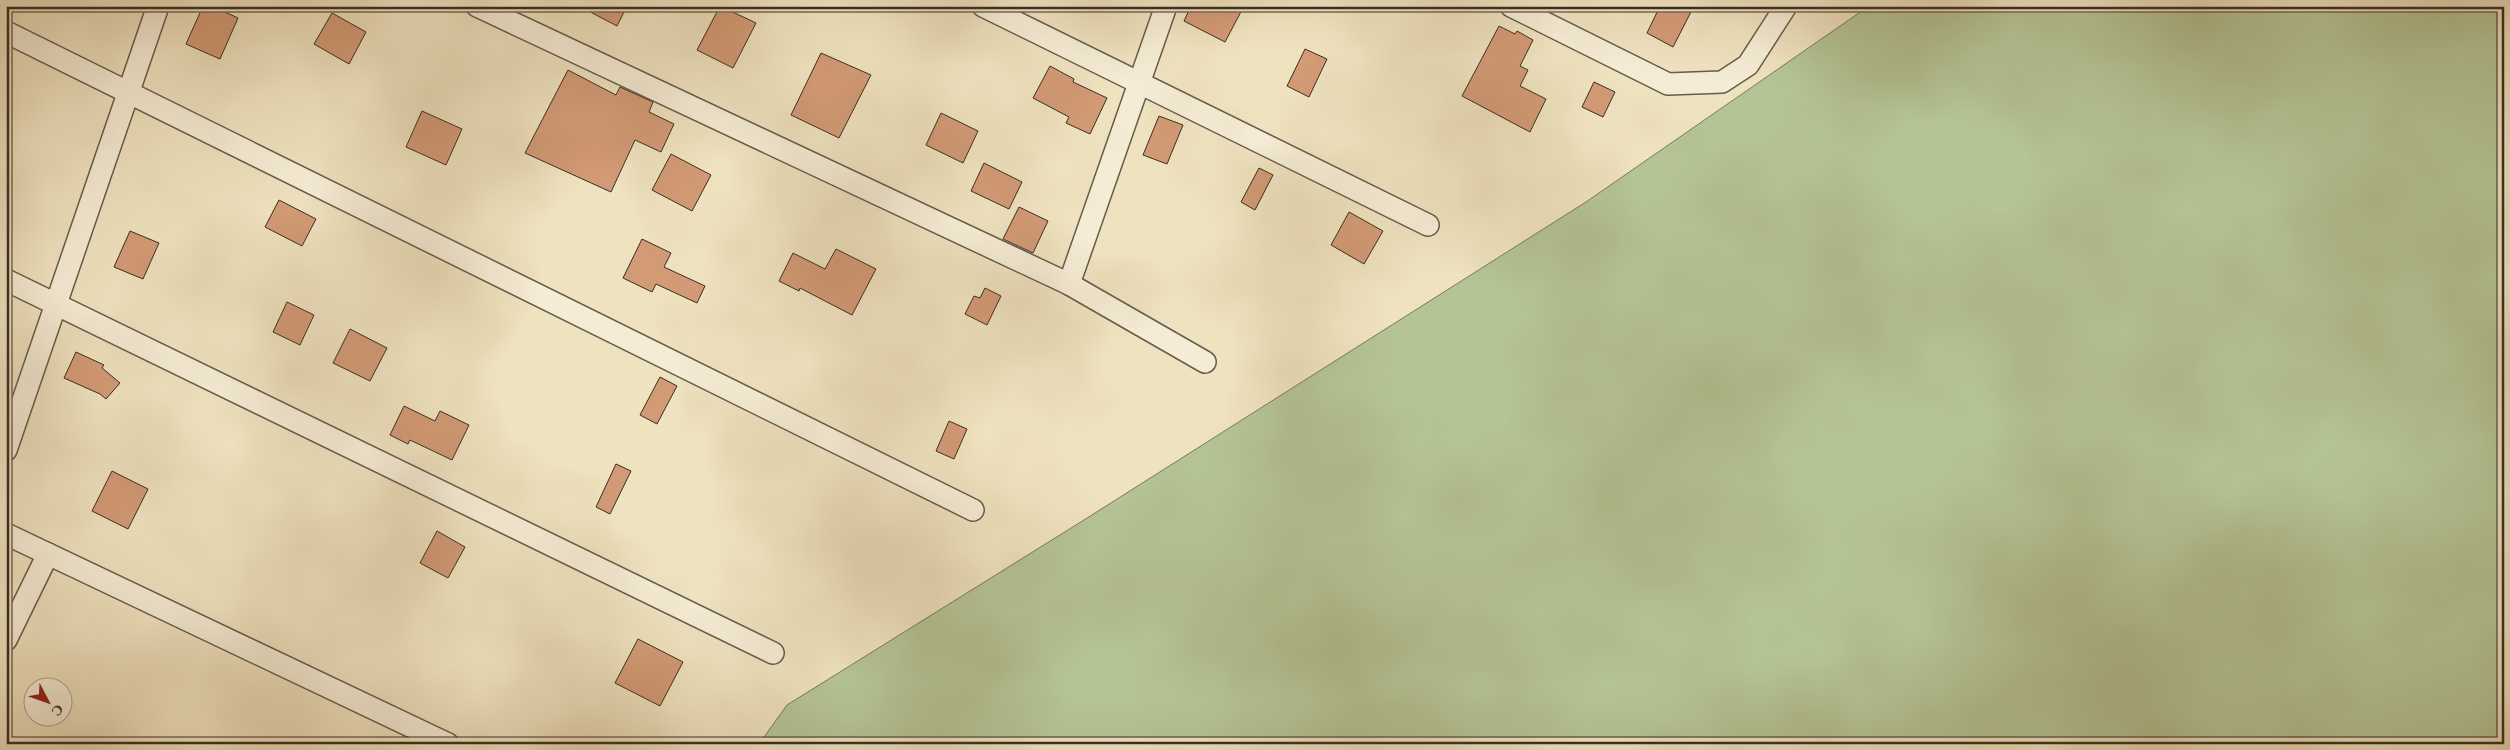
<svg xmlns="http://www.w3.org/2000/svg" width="2510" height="750" font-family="'EB Garamond',serif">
<rect width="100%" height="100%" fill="#efe2bf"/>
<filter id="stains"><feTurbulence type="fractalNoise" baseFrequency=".004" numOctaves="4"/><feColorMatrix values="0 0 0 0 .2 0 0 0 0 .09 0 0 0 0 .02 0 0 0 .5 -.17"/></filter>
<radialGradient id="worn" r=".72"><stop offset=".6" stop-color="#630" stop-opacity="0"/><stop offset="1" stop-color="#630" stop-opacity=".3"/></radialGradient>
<polygon fill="#b5c495" stroke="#77795e" points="1869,6 2504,6 2504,744 759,744 787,705 1084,520 1586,202"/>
<g fill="#d29a75" stroke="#392e26">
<polygon points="203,6 212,6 238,18 220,59 186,44"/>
<polygon points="579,6 627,6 617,26"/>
<polygon points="720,6 756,23 733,68 697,50"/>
<polygon points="1191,6 1244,6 1225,42 1184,21"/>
<polygon points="1660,6 1694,6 1673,47 1647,33"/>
<polygon points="332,13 366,32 349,64 314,44"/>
<polygon points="1499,26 1515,34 1517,31 1533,40 1520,66 1528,70 1520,86 1546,99 1530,132 1462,96"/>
<polygon points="1305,49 1327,59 1309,97 1287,86"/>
<polygon points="821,53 871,75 839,138 791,115"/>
<polygon points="1050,66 1074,79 1073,82 1107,98 1090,134 1066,123 1069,117 1033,98"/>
<polygon points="568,70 616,95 620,87 653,102 649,112 674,124 661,152 635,140 611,192 525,153"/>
<polygon points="1594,82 1615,92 1603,117 1582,107"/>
<polygon points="422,111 462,129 446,165 406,147"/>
<polygon points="941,113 978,131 963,163 926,145"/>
<polygon points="1159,116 1183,125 1167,164 1143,155"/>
<polygon points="671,154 711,175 692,211 652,190"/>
<polygon points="984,163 1022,182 1009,209 971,191"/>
<polygon points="1259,168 1273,175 1255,210 1241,202"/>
<polygon points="279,200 316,219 302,246 265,227"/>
<polygon points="1019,207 1048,221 1033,253 1003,239"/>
<polygon points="1349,212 1383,231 1364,264 1331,245"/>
<polygon points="130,231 159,243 143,279 114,267"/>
<polygon points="642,239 671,253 664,267 705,286 697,303 656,284 652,292 623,278"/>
<polygon points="836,249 876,269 852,315 800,288 799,291 779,281 793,253 825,269"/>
<polygon points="985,288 1001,296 987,325 965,314 974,296 980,298"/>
<polygon points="287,302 314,315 300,345 273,332"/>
<polygon points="350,329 387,348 370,381 333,363"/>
<polygon points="76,352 104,365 102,368 120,383 106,399 100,394 64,378"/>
<polygon points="660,377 677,386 657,424 640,415"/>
<polygon points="404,406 435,421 440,411 469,425 452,460 410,440 408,444 390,435"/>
<polygon points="949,421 967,429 954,459 936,451"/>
<polygon points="616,464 631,471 610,514 596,507"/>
<polygon points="112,471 148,489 128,529 92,511"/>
<polygon points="437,531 465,547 448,578 420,563"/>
<polygon points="638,639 683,662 660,706 615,683"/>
</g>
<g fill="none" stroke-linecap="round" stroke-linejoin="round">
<defs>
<g id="minor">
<polyline points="477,6 1069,284 1205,362"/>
<polyline points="983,6 1428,225"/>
<polyline points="1511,6 1668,84 1722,82 1748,65 1786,6"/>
<polyline points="6,32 973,510"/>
<polyline points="6,280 773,653"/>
<polyline points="1069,284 1166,6"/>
<polyline points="6,450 158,6"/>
<polyline points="6,534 448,744"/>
<polyline points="6,640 48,554"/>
</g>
</defs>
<use href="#minor" stroke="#665b4c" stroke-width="24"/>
<use href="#minor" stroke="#f5ecd5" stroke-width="21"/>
</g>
<rect width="2510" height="750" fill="none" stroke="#efe2bf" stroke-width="25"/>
<rect x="8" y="8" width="2495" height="735" fill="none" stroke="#392e26" stroke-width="2.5"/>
<rect x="12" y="12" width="2485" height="725" fill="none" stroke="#392e26"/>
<g transform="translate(48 702) rotate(131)"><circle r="24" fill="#f5ecd5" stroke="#aaa08f"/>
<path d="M0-4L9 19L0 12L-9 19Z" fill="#8f2418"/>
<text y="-8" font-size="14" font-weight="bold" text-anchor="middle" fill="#392e26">С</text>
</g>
<rect width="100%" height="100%" filter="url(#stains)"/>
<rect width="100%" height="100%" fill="url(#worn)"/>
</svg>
